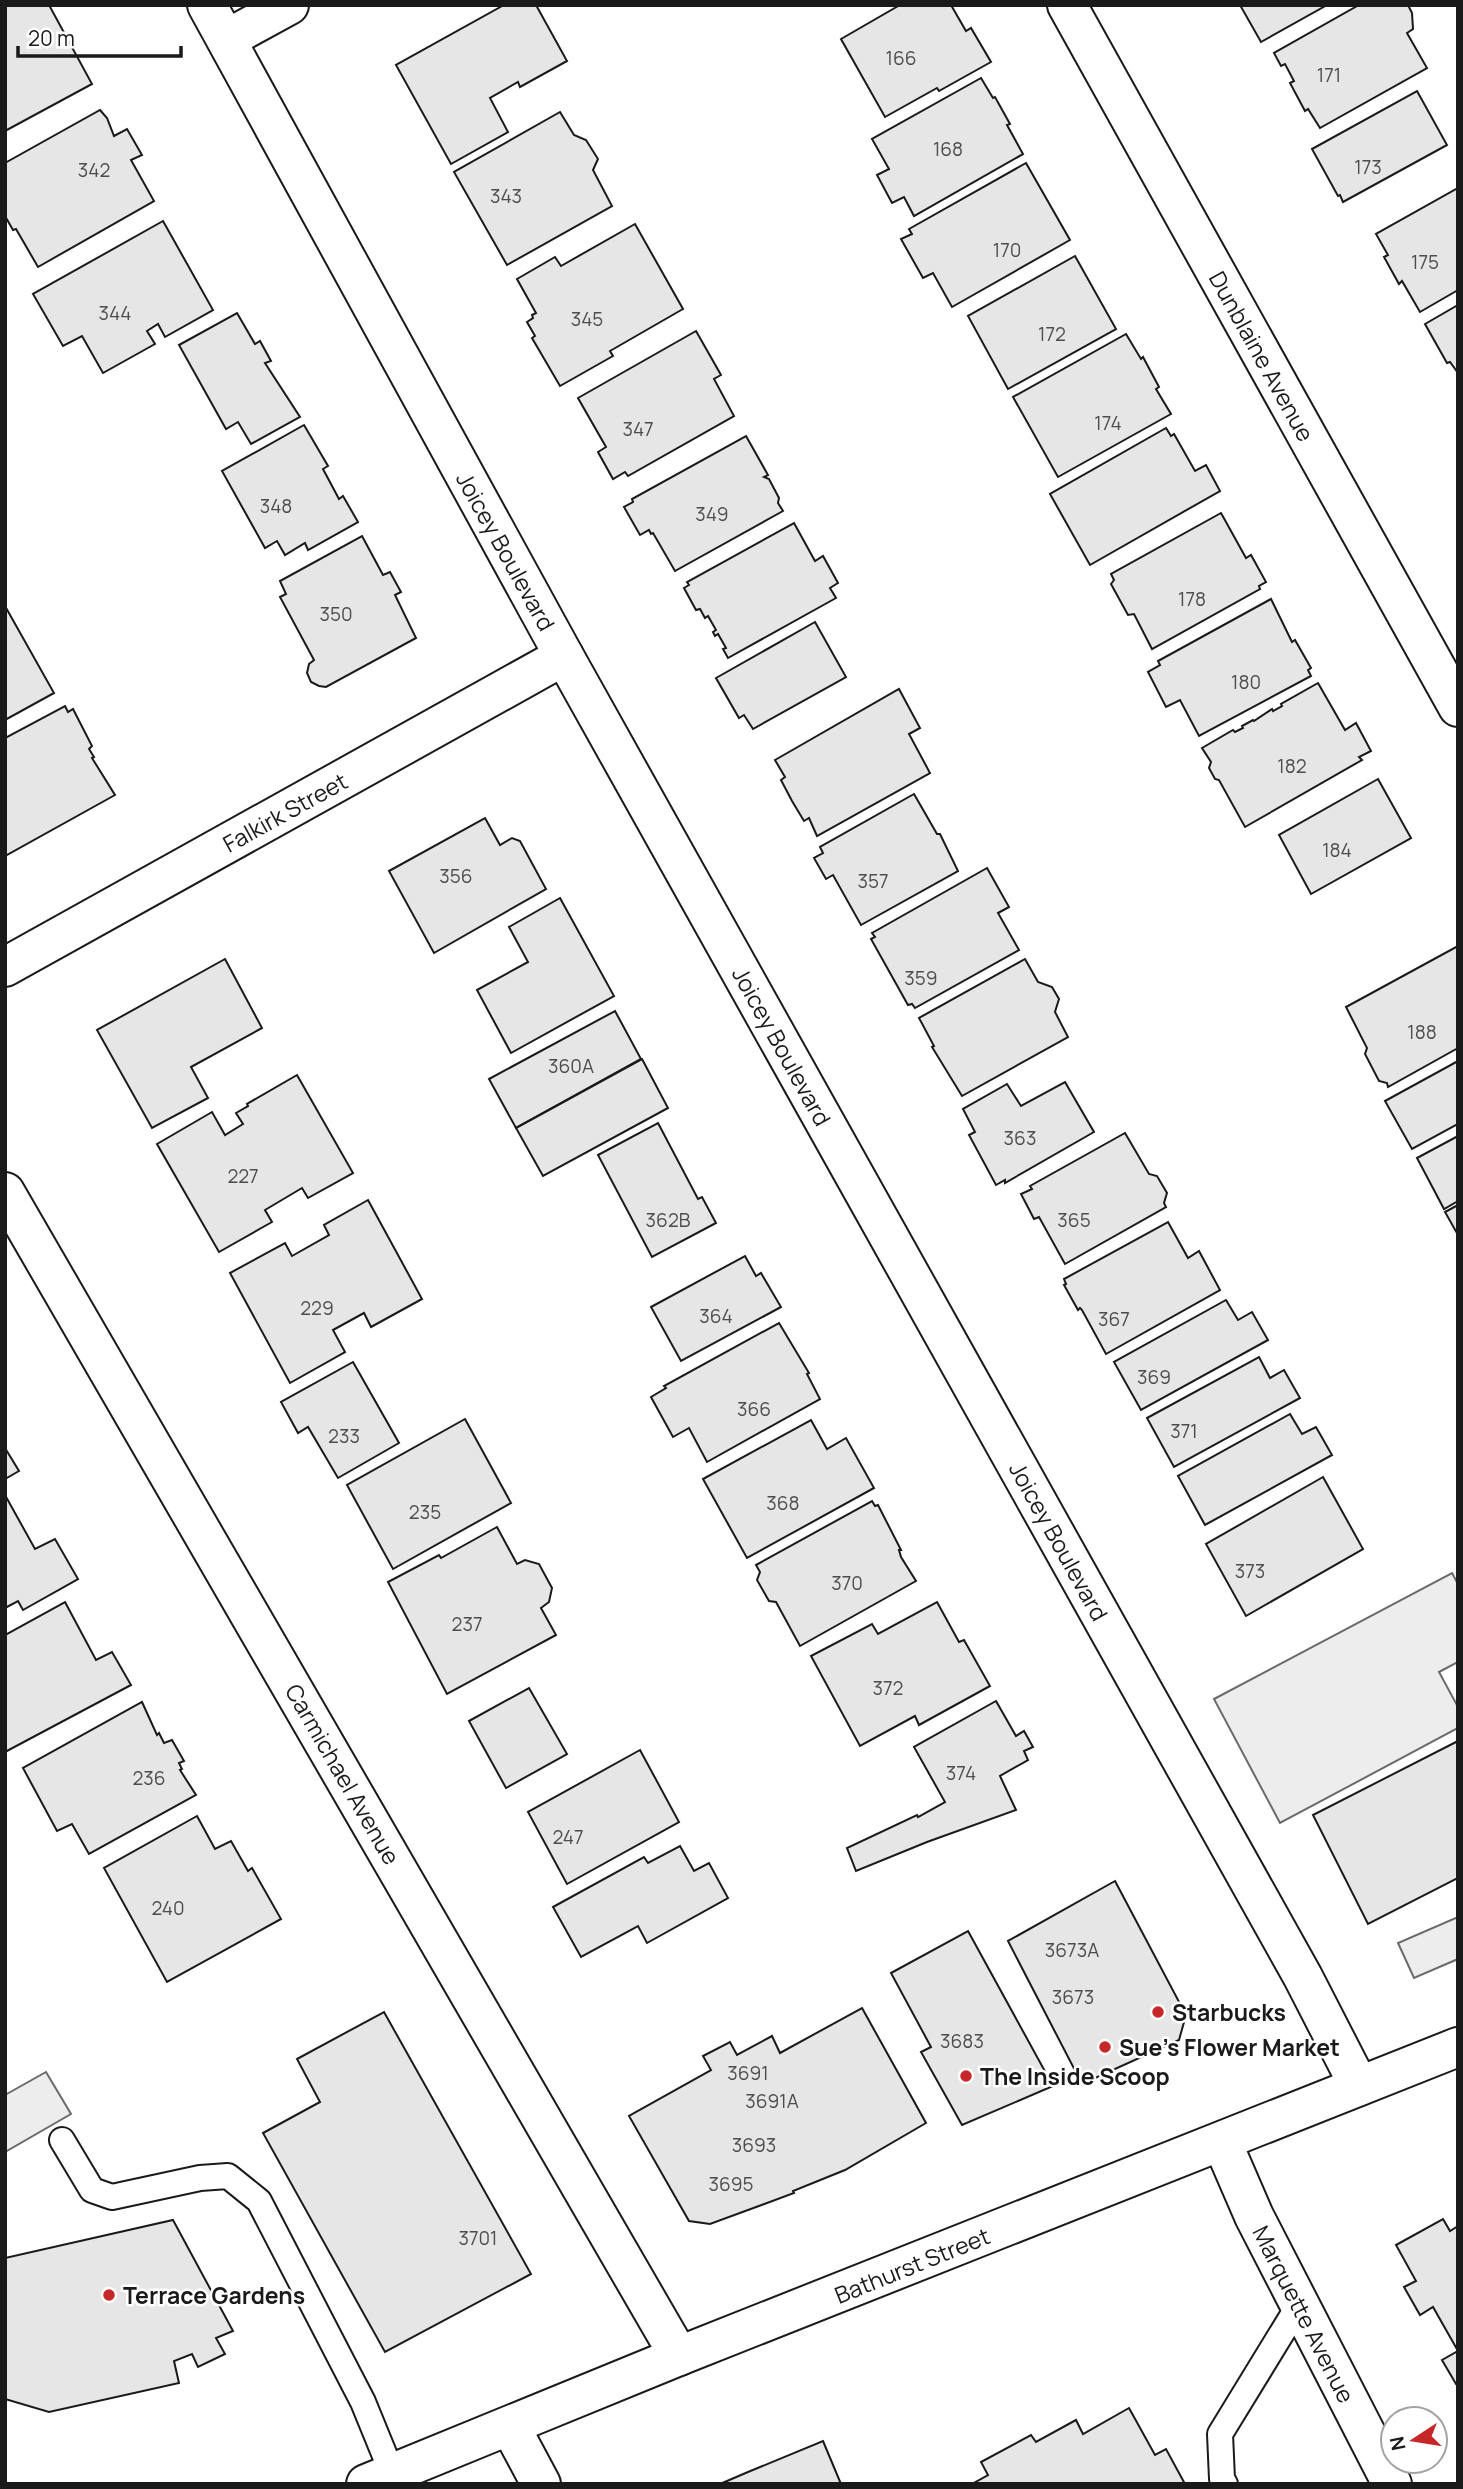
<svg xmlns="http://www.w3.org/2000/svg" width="1463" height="2489" font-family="Manrope,sans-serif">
<rect width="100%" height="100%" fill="#fff"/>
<g fill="#ededed" stroke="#6a6a6a" stroke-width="2">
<polygon points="1452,1573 1458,1584 1458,1662 1439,1672 1458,1707 1458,1728 1280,1823 1214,1699"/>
<polygon points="1458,1917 1458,1959 1414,1978 1398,1943"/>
<polygon points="46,2072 71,2114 5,2152 5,2095"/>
</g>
<g fill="#e6e6e6" stroke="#1a1a1a" stroke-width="2">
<polygon points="9,5 49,5 92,84 5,131 5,7"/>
<polygon points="504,5 536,5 567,61 520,87 518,82 490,98 508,132 451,164 396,65"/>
<polygon points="900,5 951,5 966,31 971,28 991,62 939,91 937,88 885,117 841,39"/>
<polygon points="1240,5 1327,5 1261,42"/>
<polygon points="1359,5 1408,5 1412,13 1413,29 1407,33 1427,68 1320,128 1308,109 1305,111 1290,83 1294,81 1285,64 1281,66 1274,53"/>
<polygon points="981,78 993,98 995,97 1010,124 1007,125 1023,154 914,216 904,197 892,203 877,175 889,169 872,139"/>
<polygon points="1417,91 1447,145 1343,202 1340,195 1338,196 1312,149"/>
<polygon points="100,110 107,118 114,136 127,129 142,155 131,160 154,201 38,267 16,229 13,230 5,216 5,163"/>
<polygon points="560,112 574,135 586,140 598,159 593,170 612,206 507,265 454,172"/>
<polygon points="1026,163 1070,240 952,307 933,273 923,278 901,239 912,234 909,229"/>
<polygon points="1458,188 1458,290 1420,312 1402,281 1399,284 1384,257 1388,255 1376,234"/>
<polygon points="163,221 213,310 165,337 158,324 147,331 155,344 103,373 82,336 63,346 33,294"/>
<polygon points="635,224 683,309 610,351 613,356 560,386 532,338 535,336 527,322 533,318 532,315 536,313 517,279 555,257 561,266"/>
<polygon points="1075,256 1116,329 1008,389 968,316"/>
<polygon points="1458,305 1458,373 1450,362 1447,363 1425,324"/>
<polygon points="237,313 255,344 260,341 271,361 265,363 300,417 251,444 238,422 226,429 179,345"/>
<polygon points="696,331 721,375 714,379 734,416 628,476 625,472 613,479 598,452 606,447 578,398"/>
<polygon points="1126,334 1141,359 1143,357 1159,387 1156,389 1171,414 1058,477 1013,397"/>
<polygon points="304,425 328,466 323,469 339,499 343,496 358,522 308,550 305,543 285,555 277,541 265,548 222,471"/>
<polygon points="1166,428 1171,436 1174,434 1195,471 1206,465 1220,491 1090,565 1050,494"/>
<polygon points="746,436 768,475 764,477 769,479 779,498 778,503 783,511 675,571 653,533 651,534 649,530 640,535 624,507 633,502 632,499"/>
<polygon points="1221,513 1246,558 1251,555 1266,582 1259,586 1260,589 1152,649 1134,614 1128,615 1111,584 1114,580 1111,574"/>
<polygon points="794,523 815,561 823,556 838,583 830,588 836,598 728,658 723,649 726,648 718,634 715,636 713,632 716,630 708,616 705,618 700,609 696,610 684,588 689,585 687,582"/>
<polygon points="362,536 383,575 390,572 401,592 395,595 416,638 326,687 319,686 311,682 307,673 309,664 314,660 280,597 286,594 280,581"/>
<polygon points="1271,599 1292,642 1295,640 1311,668 1308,670 1311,676 1199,736 1180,700 1166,707 1148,672 1160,665 1158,661"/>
<polygon points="5,606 54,693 5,720"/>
<polygon points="815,622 846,677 753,729 744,715 739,718 716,678"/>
<polygon points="1318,683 1345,730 1356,723 1371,751 1359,757 1362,760 1245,827 1219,780 1215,779 1209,768 1211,762 1202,748 1233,730 1235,732 1243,728 1242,726 1253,720 1254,721 1272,709 1273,711 1282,706 1281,704"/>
<polygon points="899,689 920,728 909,734 930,773 817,836 809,818 804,821 792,801 781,780 785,777 775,760"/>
<polygon points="65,706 68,712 73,709 92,746 89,749 94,757 92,758 115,795 5,856 5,738"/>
<polygon points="1378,779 1411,838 1311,894 1279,835"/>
<polygon points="914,794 937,834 940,834 958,871 861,925 833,875 826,879 814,858 823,853 820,847"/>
<polygon points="485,818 500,845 512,838 520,841 546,889 434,953 389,871"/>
<polygon points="987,868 1009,907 998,913 1019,950 915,1008 912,1004 908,1005 871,939 875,937 872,933"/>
<polygon points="560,898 614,996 511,1053 477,990 528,962 509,927"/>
<polygon points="1458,946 1458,1048 1388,1087 1387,1083 1379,1081 1365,1054 1367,1048 1346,1007"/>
<polygon points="225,959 262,1028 191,1067 208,1098 152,1128 97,1030"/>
<polygon points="1025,959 1038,982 1052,987 1059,999 1055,1012 1068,1037 962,1096 932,1047 934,1046 919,1018"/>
<polygon points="615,1011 641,1059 516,1128 489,1079"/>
<polygon points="642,1059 668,1108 543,1176 516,1128"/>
<polygon points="1458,1061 1458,1124 1412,1149 1385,1101"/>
<polygon points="297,1075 353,1173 308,1198 302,1188 265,1210 272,1222 219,1252 157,1144 212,1112 225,1135 243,1124 236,1113 248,1106 247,1104"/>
<polygon points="1065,1082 1094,1132 1005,1183 1005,1180 996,1185 969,1135 975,1132 963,1109 1007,1084 1021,1106"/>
<polygon points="658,1123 698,1199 702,1197 716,1223 652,1257 598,1155"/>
<polygon points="1125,1133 1149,1174 1157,1176 1167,1193 1164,1203 1166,1207 1065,1264 1039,1217 1034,1219 1021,1194 1032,1189 1030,1186"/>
<polygon points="1458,1136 1458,1201 1444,1209 1417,1158"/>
<polygon points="368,1200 422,1299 371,1327 364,1313 333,1330 345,1352 290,1383 230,1273 285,1243 292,1256 329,1235 324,1225"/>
<polygon points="1458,1205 1458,1235 1445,1212"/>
<polygon points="1168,1222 1188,1258 1199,1251 1220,1290 1106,1354 1082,1310 1080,1308 1078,1310 1064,1285 1066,1284 1064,1279"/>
<polygon points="745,1256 756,1276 761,1273 781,1307 681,1361 651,1307"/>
<polygon points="1226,1300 1238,1320 1252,1312 1268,1340 1141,1410 1114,1362"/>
<polygon points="779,1323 809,1373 807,1374 820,1399 707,1462 689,1428 673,1437 651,1397 666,1388 664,1386"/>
<polygon points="1259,1357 1270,1378 1284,1370 1300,1398 1174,1467 1147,1418"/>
<polygon points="353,1362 399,1443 338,1478 308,1427 298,1433 281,1402"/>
<polygon points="1290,1414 1302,1434 1316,1427 1332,1455 1205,1525 1178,1476"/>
<polygon points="465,1419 511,1503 393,1569 347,1485"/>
<polygon points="811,1420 827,1449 846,1438 874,1488 747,1558 703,1479"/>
<polygon points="5,1448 19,1471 5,1479"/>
<polygon points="1323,1477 1363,1549 1246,1616 1206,1544"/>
<polygon points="5,1495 35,1549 55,1539 78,1579 23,1610 18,1601 5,1608"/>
<polygon points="872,1501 875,1506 878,1505 901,1550 899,1550 901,1557 916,1581 800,1646 776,1602 769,1601 757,1580 760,1572 756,1565"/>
<polygon points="497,1527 517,1564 525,1560 539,1564 552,1588 549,1602 541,1608 556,1635 447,1694 388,1582 439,1555 441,1558"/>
<polygon points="65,1602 96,1660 112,1652 131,1685 5,1752 5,1635"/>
<polygon points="937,1602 959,1642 964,1640 990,1686 919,1725 915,1716 860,1746 811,1656 872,1624 878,1634"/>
<polygon points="529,1688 567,1754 506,1788 469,1721"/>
<polygon points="996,1701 1016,1736 1024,1731 1033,1747 1024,1751 1028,1760 1000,1776 1016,1810 927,1842 856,1871 847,1848 917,1815 918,1817 945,1802 914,1747"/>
<polygon points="142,1702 157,1735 159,1733 164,1743 172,1740 184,1761 179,1763 182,1769 180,1770 196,1795 89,1854 72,1824 57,1831 23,1768"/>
<polygon points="1458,1741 1458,1878 1368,1924 1313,1815"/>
<polygon points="640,1750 679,1822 567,1884 528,1812"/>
<polygon points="197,1816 215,1849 231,1841 248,1871 252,1868 281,1919 167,1982 104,1868"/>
<polygon points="680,1846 694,1871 709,1863 728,1898 647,1943 638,1926 581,1957 553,1907 644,1857 648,1863"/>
<polygon points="1115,1881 1186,2015 1179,2040 1082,2084 1008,1941"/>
<polygon points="968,1931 1053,2086 962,2125 921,2052 931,2047 891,1973"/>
<polygon points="862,2008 926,2123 845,2170 793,2191 794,2193 710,2224 689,2221 629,2116 711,2070 703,2056 730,2042 737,2055 772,2036 780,2053"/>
<polygon points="384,2012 531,2274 385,2352 263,2133 320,2102 297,2059"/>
<polygon points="1443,2219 1450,2231 1458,2226 1458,2351 1433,2307 1420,2315 1404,2287 1416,2281 1396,2245"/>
<polygon points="173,2220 233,2331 216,2338 225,2354 198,2367 192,2354 174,2361 179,2383 49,2412 5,2399 5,2258"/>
<polygon points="1458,2351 1458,2383 1456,2384 1442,2360"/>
<polygon points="1129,2408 1155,2455 1166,2449 1185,2484 972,2484 988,2475 981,2462 1031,2435 1036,2442 1076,2420 1083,2434"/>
<polygon points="823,2441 841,2484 720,2484 748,2472"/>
</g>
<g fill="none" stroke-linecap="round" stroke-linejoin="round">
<defs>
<g id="lane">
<polyline points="62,2140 92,2190 112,2197 200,2178 228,2176 259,2201 363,2402 392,2473"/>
<polyline points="1225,2484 1222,2479 1220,2434 1299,2305"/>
</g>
<g id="street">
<polyline points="207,5 564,656 1303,1977 1359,2086"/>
<polyline points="1067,5 1458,707"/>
<polyline points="227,39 289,5"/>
<polyline points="5,967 564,656"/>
<polyline points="5,1192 679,2356"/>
<polyline points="1222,2142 1254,2216 1392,2484"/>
<polyline points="510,2426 541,2484"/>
</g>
<polyline id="secondary" points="366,2484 679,2356 1458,2047"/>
</defs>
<use href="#lane" stroke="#1a1a1a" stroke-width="28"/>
<use href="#street" stroke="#1a1a1a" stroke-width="42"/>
<use href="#secondary" stroke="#1a1a1a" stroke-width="42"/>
<use href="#lane" stroke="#fff" stroke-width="24"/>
<use href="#street" stroke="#fff" stroke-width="38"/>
<use href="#secondary" stroke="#fff" stroke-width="38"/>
</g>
<g fill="#c62828" stroke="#fff" stroke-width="2.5">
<circle cx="1158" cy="2012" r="7"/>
<circle cx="1105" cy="2047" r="7"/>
<circle cx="966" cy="2076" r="7"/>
<circle cx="109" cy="2295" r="7"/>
</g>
<g text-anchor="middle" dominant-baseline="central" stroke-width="5" stroke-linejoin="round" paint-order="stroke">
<g font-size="19" fill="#4d4d4d">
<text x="901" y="58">166</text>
<text x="1329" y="75">171</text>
<text x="948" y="149">168</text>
<text x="1368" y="167">173</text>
<text x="94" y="170">342</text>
<text x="506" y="196">343</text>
<text x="1007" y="250">170</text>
<text x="1425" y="262">175</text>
<text x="115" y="313">344</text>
<text x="587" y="319">345</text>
<text x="1052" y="334">172</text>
<text x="1108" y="423">174</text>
<text x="638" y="429">347</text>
<text x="276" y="506">348</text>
<text x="712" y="514">349</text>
<text x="1192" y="599">178</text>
<text x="336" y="614">350</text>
<text x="1246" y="682">180</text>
<text x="1292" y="766">182</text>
<text x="1337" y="850">184</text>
<text x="456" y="876">356</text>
<text x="873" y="881">357</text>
<text x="921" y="978">359</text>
<text x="1422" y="1032">188</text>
<text x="571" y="1066">360A</text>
<text x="1020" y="1138">363</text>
<text x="243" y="1176">227</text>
<text x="668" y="1220">362B</text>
<text x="1074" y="1220">365</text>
<text x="317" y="1308">229</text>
<text x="716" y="1316">364</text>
<text x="1114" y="1319">367</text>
<text x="1154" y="1377">369</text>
<text x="754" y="1409">366</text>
<text x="1184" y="1431">371</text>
<text x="344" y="1436">233</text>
<text x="783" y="1503">368</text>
<text x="425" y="1512">235</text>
<text x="1250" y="1571">373</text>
<text x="847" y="1583">370</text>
<text x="467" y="1624">237</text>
<text x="888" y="1688">372</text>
<text x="961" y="1773">374</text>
<text x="149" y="1778">236</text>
<text x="568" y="1837">247</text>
<text x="168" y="1908">240</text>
<text x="1072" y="1950">3673A</text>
<text x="1073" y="1997">3673</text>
<text x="962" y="2041">3683</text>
<text x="748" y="2073">3691</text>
<text x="772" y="2101">3691A</text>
<text x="754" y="2145">3693</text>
<text x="731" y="2184">3695</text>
<text x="478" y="2238">3701</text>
</g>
<g font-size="23" fill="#1a1a1a" stroke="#fff">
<text transform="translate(1262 356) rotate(61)">Dunblaine Avenue</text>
<text transform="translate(506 551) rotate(61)">Joicey Boulevard</text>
<text transform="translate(285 812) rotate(-29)">Falkirk Street</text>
<text transform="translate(782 1046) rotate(61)">Joicey Boulevard</text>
<text transform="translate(1059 1541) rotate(61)">Joicey Boulevard</text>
<text transform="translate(343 1774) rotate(60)">Carmichael Avenue</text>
<text transform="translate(912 2265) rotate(-22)">Bathurst Street</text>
<text transform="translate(1304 2314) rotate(63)">Marquette Avenue</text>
</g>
<g font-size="23" font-weight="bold" fill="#1a1a1a" stroke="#fff" text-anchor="start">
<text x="1172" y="2012">Starbucks</text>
<text x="1119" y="2047">Sue's Flower Market</text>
<text x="980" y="2076">The Inside Scoop</text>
<text x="123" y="2295">Terrace Gardens</text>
</g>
</g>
<rect width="1463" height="2489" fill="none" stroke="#1a1a1a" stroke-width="14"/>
<g transform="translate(1414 2440) rotate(258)"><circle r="33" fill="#ffffff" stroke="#a3a3a3" stroke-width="2"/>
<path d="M0-5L12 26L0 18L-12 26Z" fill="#c62828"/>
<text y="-10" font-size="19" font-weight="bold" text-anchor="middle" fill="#1a1a1a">N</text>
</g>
<path d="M18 46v10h163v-10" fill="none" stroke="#1a1a1a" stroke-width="3.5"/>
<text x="28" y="46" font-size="21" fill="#1a1a1a" stroke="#ffffff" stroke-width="5" paint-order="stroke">20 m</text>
</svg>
